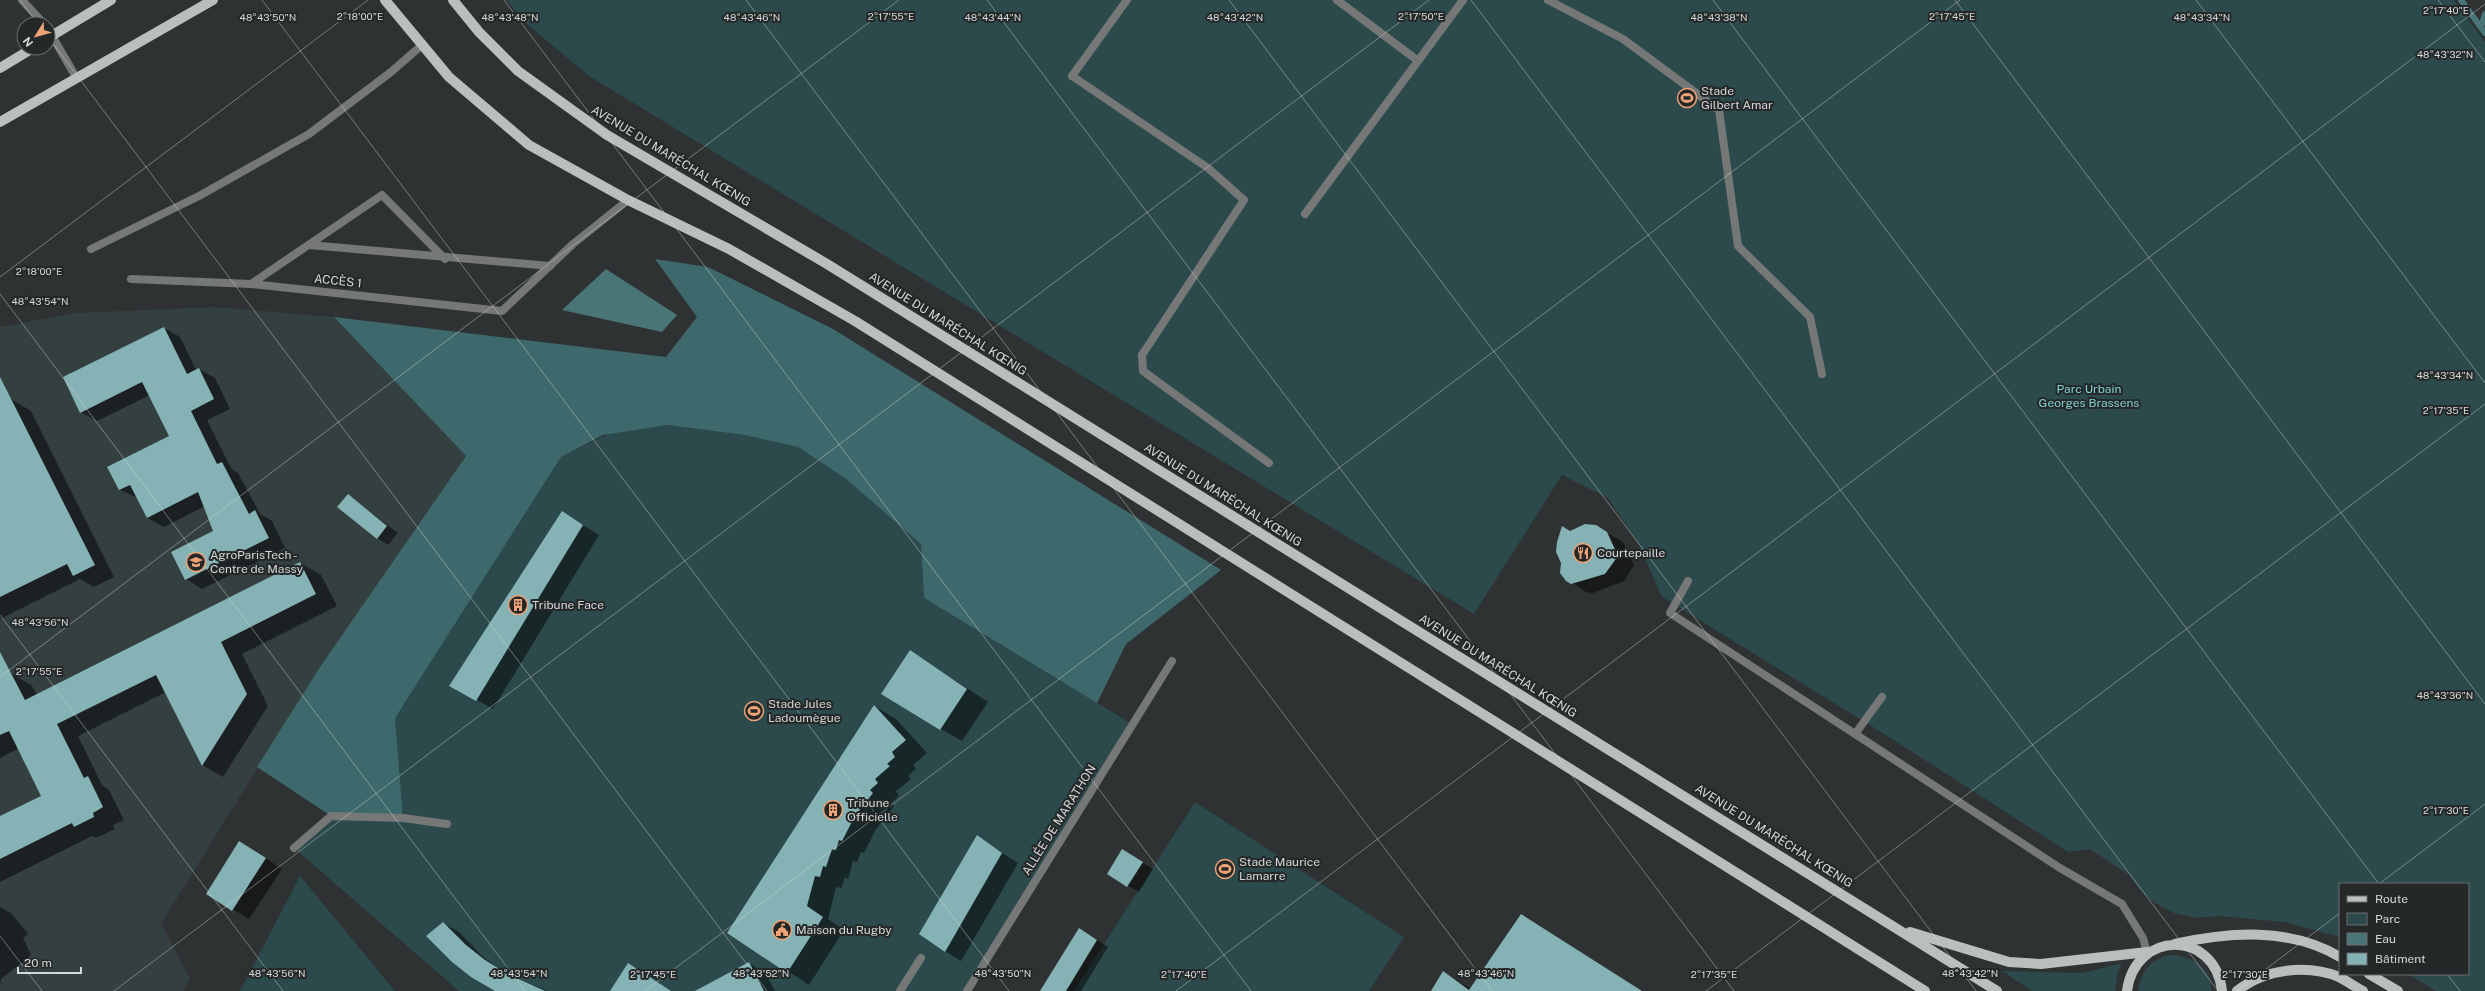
<svg xmlns="http://www.w3.org/2000/svg" width="2485" height="991" font-family="'Public Sans',sans-serif">
<rect width="100%" height="100%" fill="#2e3232"/>
<polygon fill="#343f40" points="216,307 334,317 466,456 320,667 161,924 190,978 183,991 0,991 0,327 75,313"/>
<g fill="#2c494b">
<polygon points="506,0 2454,0 2485,42 2485,991 2436,991 2408,974 2468,974 2468,884 2340,884 2340,937 2284,922 2219,916 2197,918 2174,913 2153,902 2139,889 2129,875 2090,849 2068,852 1889,737 1662,597 1637,541 1608,498 1562,475 1474,614 589,76 529,26"/>
<polygon points="668,425 744,435 798,447 846,479 921,544 924,598 1132,724 967,991 459,991 294,848 331,816 403,818 394,718 561,457 608,434"/>
<polygon points="1195,802 1404,937 1369,991 1074,991"/>
<polygon points="300,876 395,991 240,991"/>
<path d="M2167,955C2188,954 2213,966 2211,991H2138C2141,972 2149,962 2167,955Z"/>
<polygon points="2122,963 2118,971 2115,991 2032,991 2002,971 2083,973"/>
</g>
<polygon fill="#3e696c" points="655,259 708,267 833,329 1221,570 1126,644 1097,703 924,598 921,544 846,479 798,447 744,435 668,425 603,435 561,457 395,718 403,818 331,816 257,767 320,667 466,456 334,317 666,357 697,317"/>
<polygon fill="#497577" points="606,269 677,315 662,332 562,310"/>
<g fill="#0007">
<polygon points="164,328 180,337 196,370 199,369 215,378 230,409 207,420 231,468 238,473 260,514 272,521 285,548 202,589 186,579 214,532 205,506 164,527 147,518 138,498 120,490 171,437 150,395 97,421 81,412"/>
<polygon points="11,399 31,411 114,577 94,587 80,579 0,619 0,405"/>
<polygon points="348,495 398,533 388,545 377,538"/>
<polygon points="578,522 599,535 493,709 450,685"/>
<polygon points="1593,525 1623,542 1634,565 1624,581 1593,593 1586,592 1562,576 1562,563 1571,532"/>
<polygon points="300,563 321,575 337,606 242,654 268,706 223,777 202,765 166,692 78,736 102,785 109,790 124,820 113,825 115,829 96,838 92,836 0,882 0,817 43,796 19,748 0,758 0,679 11,673 32,686 37,695"/>
<polygon points="910,651 988,702 962,741 941,729"/>
<polygon points="874,706 896,719 927,753 913,765 916,769 908,776 911,779 896,791 899,796 891,803 894,806 876,829 864,853 861,852 857,862 853,861 848,879 845,877 841,888 836,887 828,919 844,930 809,985 729,932"/>
<polygon points="977,837 1018,863 961,961 945,951"/>
<polygon points="256,852 282,869 249,919 207,893"/>
<polygon points="1133,857 1153,869 1139,892 1108,874"/>
<polygon points="0,907 11,913 28,934 23,938 31,955 1,979 0,986"/>
<polygon points="443,923 459,932 482,956 502,971 547,991 497,991"/>
<polygon points="1091,936 1108,947 1081,991 1042,991"/>
<polygon points="749,963 765,973 775,991 698,991"/>
<polygon points="1443,972 1471,989 1642,991 1432,991"/>
</g>
<g fill="none" stroke-linecap="round" stroke-linejoin="round">
<g stroke="#497577" stroke-width="6">
<polyline points="2461,0 2485,33"/>
<polyline points="2481,27 2485,14"/>
</g>
</g>
<g fill="#85b2b5">
<polygon points="164,327 187,374 199,368 214,399 191,411 217,464 222,462 249,514 255,510 269,538 185,580 171,552 213,531 198,492 147,518 130,485 119,490 107,467 169,436 142,382 80,413 63,377"/>
<polygon points="0,377 95,565 73,576 67,564 0,597"/>
<polygon points="348,494 387,526 377,539 337,507"/>
<polygon points="562,511 583,525 476,701 449,686"/>
<polygon points="1585,524 1596,525 1607,532 1618,556 1605,574 1571,584 1566,581 1560,573 1561,563 1556,552 1557,542 1562,526 1570,531"/>
<polygon points="300,562 316,594 221,642 247,694 202,766 156,675 57,724 84,778 88,776 103,807 93,813 94,817 74,827 72,823 0,859 0,816 41,796 9,731 0,735 0,652 25,700"/>
<polygon points="910,650 967,689 940,730 881,694"/>
<polygon points="874,705 906,740 892,752 895,757 887,764 890,766 875,779 878,783 870,790 873,793 855,816 842,841 839,840 836,850 832,849 826,867 823,866 820,877 815,876 807,906 823,917 787,973 727,933"/>
<polygon points="977,835 1002,853 945,952 919,934"/>
<polygon points="239,841 266,858 232,911 206,894"/>
<polygon points="1122,849 1143,862 1127,887 1107,874"/>
<polygon points="1521,914 1642,991 1431,991 1443,971 1469,990"/>
<polygon points="443,922 466,945 485,960 506,973 545,991 495,991 471,977 452,962 426,936"/>
<polygon points="1079,928 1097,940 1066,991 1040,991"/>
<polygon points="749,962 764,991 695,991"/>
<polygon points="628,963 671,991 610,991"/>
</g>
<g fill="none" stroke-linecap="round" stroke-linejoin="round">
<g stroke="#767878" stroke-width="8">
<polyline points="1127,0 1072,76 1208,168 1244,200 1142,355 1143,371 1269,463"/>
<polyline points="1337,0 1417,60"/>
<polyline points="1548,0 1623,39 1719,110 1738,246 1810,317 1822,374"/>
<polyline points="1305,214 1463,0"/>
<polyline points="309,245 550,266"/>
<polyline points="91,249 199,196 309,134 391,72 422,45"/>
<polyline points="445,259 382,195 251,284 502,311 573,244 628,200"/>
<polyline points="131,279 251,284"/>
<polyline points="1688,581 1670,613 2060,868 2122,904 2143,938 2147,952"/>
<polyline points="1855,734 1882,697"/>
<polyline points="294,848 331,816 403,818 447,824"/>
<polyline points="900,991 921,958"/>
<polyline points="967,991 1172,661"/>
</g>
<g stroke="#767878" stroke-width="8">
<polyline points="22,0 44,24"/>
<polyline points="48,29 76,77"/>
</g>
<g stroke="#babebe" stroke-width="10">
<polyline points="385,0 449,77 529,145 628,200 729,249 855,321 1925,991"/>
<polyline points="453,0 479,32 518,71 607,135 827,264 1997,991"/>
<polyline points="48,38 111,0"/>
<polyline points="0,68 33,48"/>
<polyline points="0,122 213,0"/>
<polyline points="1910,932 2009,962 2041,964 2147,952"/>
<path d="M2175,944C2229,932 2290,927 2340,957"/>
<polyline points="2369,974 2398,991"/>
<path d="M2127,991C2135,930 2215,929 2222,991"/>
<path d="M2237,991C2264,969 2307,964 2339,977C2347,981 2355,987 2363,991"/>
</g>
</g>
<path fill="none" stroke="#d6d8d8" stroke-width="1" stroke-opacity="0.45" d="M20,0L38,24M262,0L1009,991M504,0L1251,991M746,0L1492,991M987,0L1734,991M1229,0L1976,991M1471,0L2218,991M1713,0L2379,884M1955,0L2485,704M2196,0L2485,383M2438,0L2485,62M48,37L767,991M0,277L368,0M0,294L525,991M0,615L283,991M0,677L899,0M2379,884L2485,804M0,936L42,991M2447,974L2460,991M114,991L1429,0M645,991L1960,0M1176,991L2485,4M1706,991L2485,404M2237,991L2340,913"/>
<defs>
<symbol id="stadium-ring" viewBox="-11 -11 22 22"><circle r="9.5" fill="#242828" stroke="#efa377" stroke-width="1.5"/><path d="M0-5a6.5 5 0 1 0 0 10a6.5 5 0 1 0 0-10ZM-3.5-1.8h7v3.6h-7Z" fill="#efa377"/></symbol>
<symbol id="restaurant-ring" viewBox="-11 -11 22 22"><circle r="9.5" fill="#242828" stroke="#efa377" stroke-width="1.5"/><path d="M-5-6h1v4h1v-4h1v4h1v-4h1v5L-1.5 .5V6h-2V.5L-5-1ZM5-6V6H3V1.5H1.5Q1.5-4 5-6Z" fill="#efa377"/></symbol>
<symbol id="university-ring" viewBox="-11 -11 22 22"><circle r="9.5" fill="#242828" stroke="#efa377" stroke-width="1.5"/><path d="M0-5L7-2L0 1L-7-2ZM-4 1L0 2.5L4 1V4Q0 6-4 4Z" fill="#efa377"/></symbol>
<symbol id="building-ring" viewBox="-11 -11 22 22"><circle r="9.5" fill="#242828" stroke="#efa377" stroke-width="1.5"/><path d="M-4-6H4V6H1V3H-1V6H-4ZM-2.5-4.3h1.7v1.8h-1.7ZM.8-4.3h1.7v1.8H.8ZM-2.5-1h1.7V.8h-1.7ZM.8-1h1.7V.8H.8Z" fill="#efa377"/></symbol>
<symbol id="civic-ring" viewBox="-11 -11 22 22"><circle r="9.5" fill="#242828" stroke="#efa377" stroke-width="1.5"/><path d="M-.6-6.5H3V-4.5H.6V-3L4-1V1h2V6H-6V1h2V-1L-.6-3ZM-1.2 2.5V6h2.4V2.5Z" fill="#efa377"/></symbol>
</defs>
<g fill-rule="evenodd">
<use href="#stadium-ring" x="1676" y="87" width="22" height="22"/>
<use href="#restaurant-ring" x="1572" y="542" width="22" height="22"/>
<use href="#university-ring" x="185" y="551" width="22" height="22"/>
<use href="#building-ring" x="507" y="594" width="22" height="22"/>
<use href="#stadium-ring" x="743" y="700" width="22" height="22"/>
<use href="#building-ring" x="822" y="799" width="22" height="22"/>
<use href="#stadium-ring" x="1214" y="858" width="22" height="22"/>
<use href="#civic-ring" x="771" y="919" width="22" height="22"/>
</g>
<g text-anchor="middle" dominant-baseline="central" stroke-width="4" stroke-linejoin="round" paint-order="stroke">
<g font-size="12" fill="#d6d8d8" stroke="#242828" text-anchor="start">
<text x="1701" y="91">Stade<tspan x="1701" dy="14">Gilbert Amar</tspan></text>
<text x="1597" y="553">Courtepaille</text>
<text x="210" y="555">AgroParisTech -<tspan x="210" dy="14">Centre de Massy</tspan></text>
<text x="532" y="605">Tribune Face</text>
<text x="768" y="704">Stade Jules<tspan x="768" dy="14">Ladoumègue</tspan></text>
<text x="847" y="803">Tribune<tspan x="847" dy="14">Officielle</tspan></text>
<text x="1239" y="862">Stade Maurice<tspan x="1239" dy="14">Lamarre</tspan></text>
<text x="796" y="930">Maison du Rugby</text>
</g>
<g font-size="12" fill="#d6d8d8" stroke="#242828">
<text transform="translate(671 156) rotate(31)">AVENUE DU MARÉCHAL KŒNIG</text>
<text transform="translate(338 281) rotate(6)">ACCÈS 1</text>
<text transform="translate(948 324) rotate(32)">AVENUE DU MARÉCHAL KŒNIG</text>
<text transform="translate(1223 495) rotate(32)">AVENUE DU MARÉCHAL KŒNIG</text>
<text transform="translate(1498 666) rotate(32)">AVENUE DU MARÉCHAL KŒNIG</text>
<text transform="translate(1059 820) rotate(-58)">ALLÉE DE MARATHON</text>
<text transform="translate(1774 836) rotate(32)">AVENUE DU MARÉCHAL KŒNIG</text>
</g>
<g font-size="12" fill="#82d2d7" stroke="#242828">
<text x="2089" y="389">Parc Urbain<tspan x="2089" dy="14">Georges Brassens</tspan></text>
</g>
</g>
<g font-size="10" text-anchor="middle" fill="#d6d8d8" stroke="#242828" stroke-width="4" stroke-linejoin="round" paint-order="stroke">
<text x="2446" y="14">2°17'40"E</text>
<text x="360" y="20">2°18'00"E</text>
<text x="891" y="20">2°17'55"E</text>
<text x="1421" y="20">2°17'50"E</text>
<text x="1952" y="20">2°17'45"E</text>
<text x="268" y="21">48°43'50"N</text>
<text x="510" y="21">48°43'48"N</text>
<text x="752" y="21">48°43'46"N</text>
<text x="993" y="21">48°43'44"N</text>
<text x="1235" y="21">48°43'42"N</text>
<text x="1719" y="21">48°43'38"N</text>
<text x="2202" y="21">48°43'34"N</text>
<text x="2445" y="58">48°43'32"N</text>
<text x="39" y="275">2°18'00"E</text>
<text x="40" y="305">48°43'54"N</text>
<text x="2445" y="379">48°43'34"N</text>
<text x="2446" y="414">2°17'35"E</text>
<text x="40" y="626">48°43'56"N</text>
<text x="39" y="675">2°17'55"E</text>
<text x="2445" y="699">48°43'36"N</text>
<text x="2446" y="814">2°17'30"E</text>
<text x="277" y="977">48°43'56"N</text>
<text x="519" y="977">48°43'54"N</text>
<text x="761" y="977">48°43'52"N</text>
<text x="1003" y="977">48°43'50"N</text>
<text x="1486" y="977">48°43'46"N</text>
<text x="1970" y="977">48°43'42"N</text>
<text x="653" y="978">2°17'45"E</text>
<text x="1184" y="978">2°17'40"E</text>
<text x="1714" y="978">2°17'35"E</text>
<text x="2245" y="978">2°17'30"E</text>
</g>
<rect x="2339" y="883" width="130" height="92" fill="#242828" stroke="#6b6e6e"/>
<rect x="2347" y="896" width="20" height="6" fill="#babebe" stroke="#6b6e6e"/>
<text x="2375" y="903" font-size="12" fill="#d6d8d8">Route</text>
<rect x="2347" y="913" width="20" height="12" fill="#2c494b" stroke="#6b6e6e"/>
<text x="2375" y="923" font-size="12" fill="#d6d8d8">Parc</text>
<rect x="2347" y="933" width="20" height="12" fill="#497577" stroke="#6b6e6e"/>
<text x="2375" y="943" font-size="12" fill="#d6d8d8">Eau</text>
<rect x="2347" y="953" width="20" height="12" fill="#85b2b5" stroke="#6b6e6e"/>
<text x="2375" y="963" font-size="12" fill="#d6d8d8">Bâtiment</text>
<g transform="translate(36 36) rotate(233)"><circle r="19" fill="#242828" stroke="#6b6e6e"/>
<path d="M0-3L7 15L0 10L-7 15Z" fill="#efa377"/>
<text y="-6" font-size="11" font-weight="bold" text-anchor="middle" fill="#d6d8d8">N</text>
</g>
<path d="M18 967v6h63v-6" fill="none" stroke="#d6d8d8" stroke-width="2"/>
<text x="24" y="967" font-size="12" fill="#d6d8d8" stroke="#242828" stroke-width="3" paint-order="stroke">20 m</text>
</svg>
